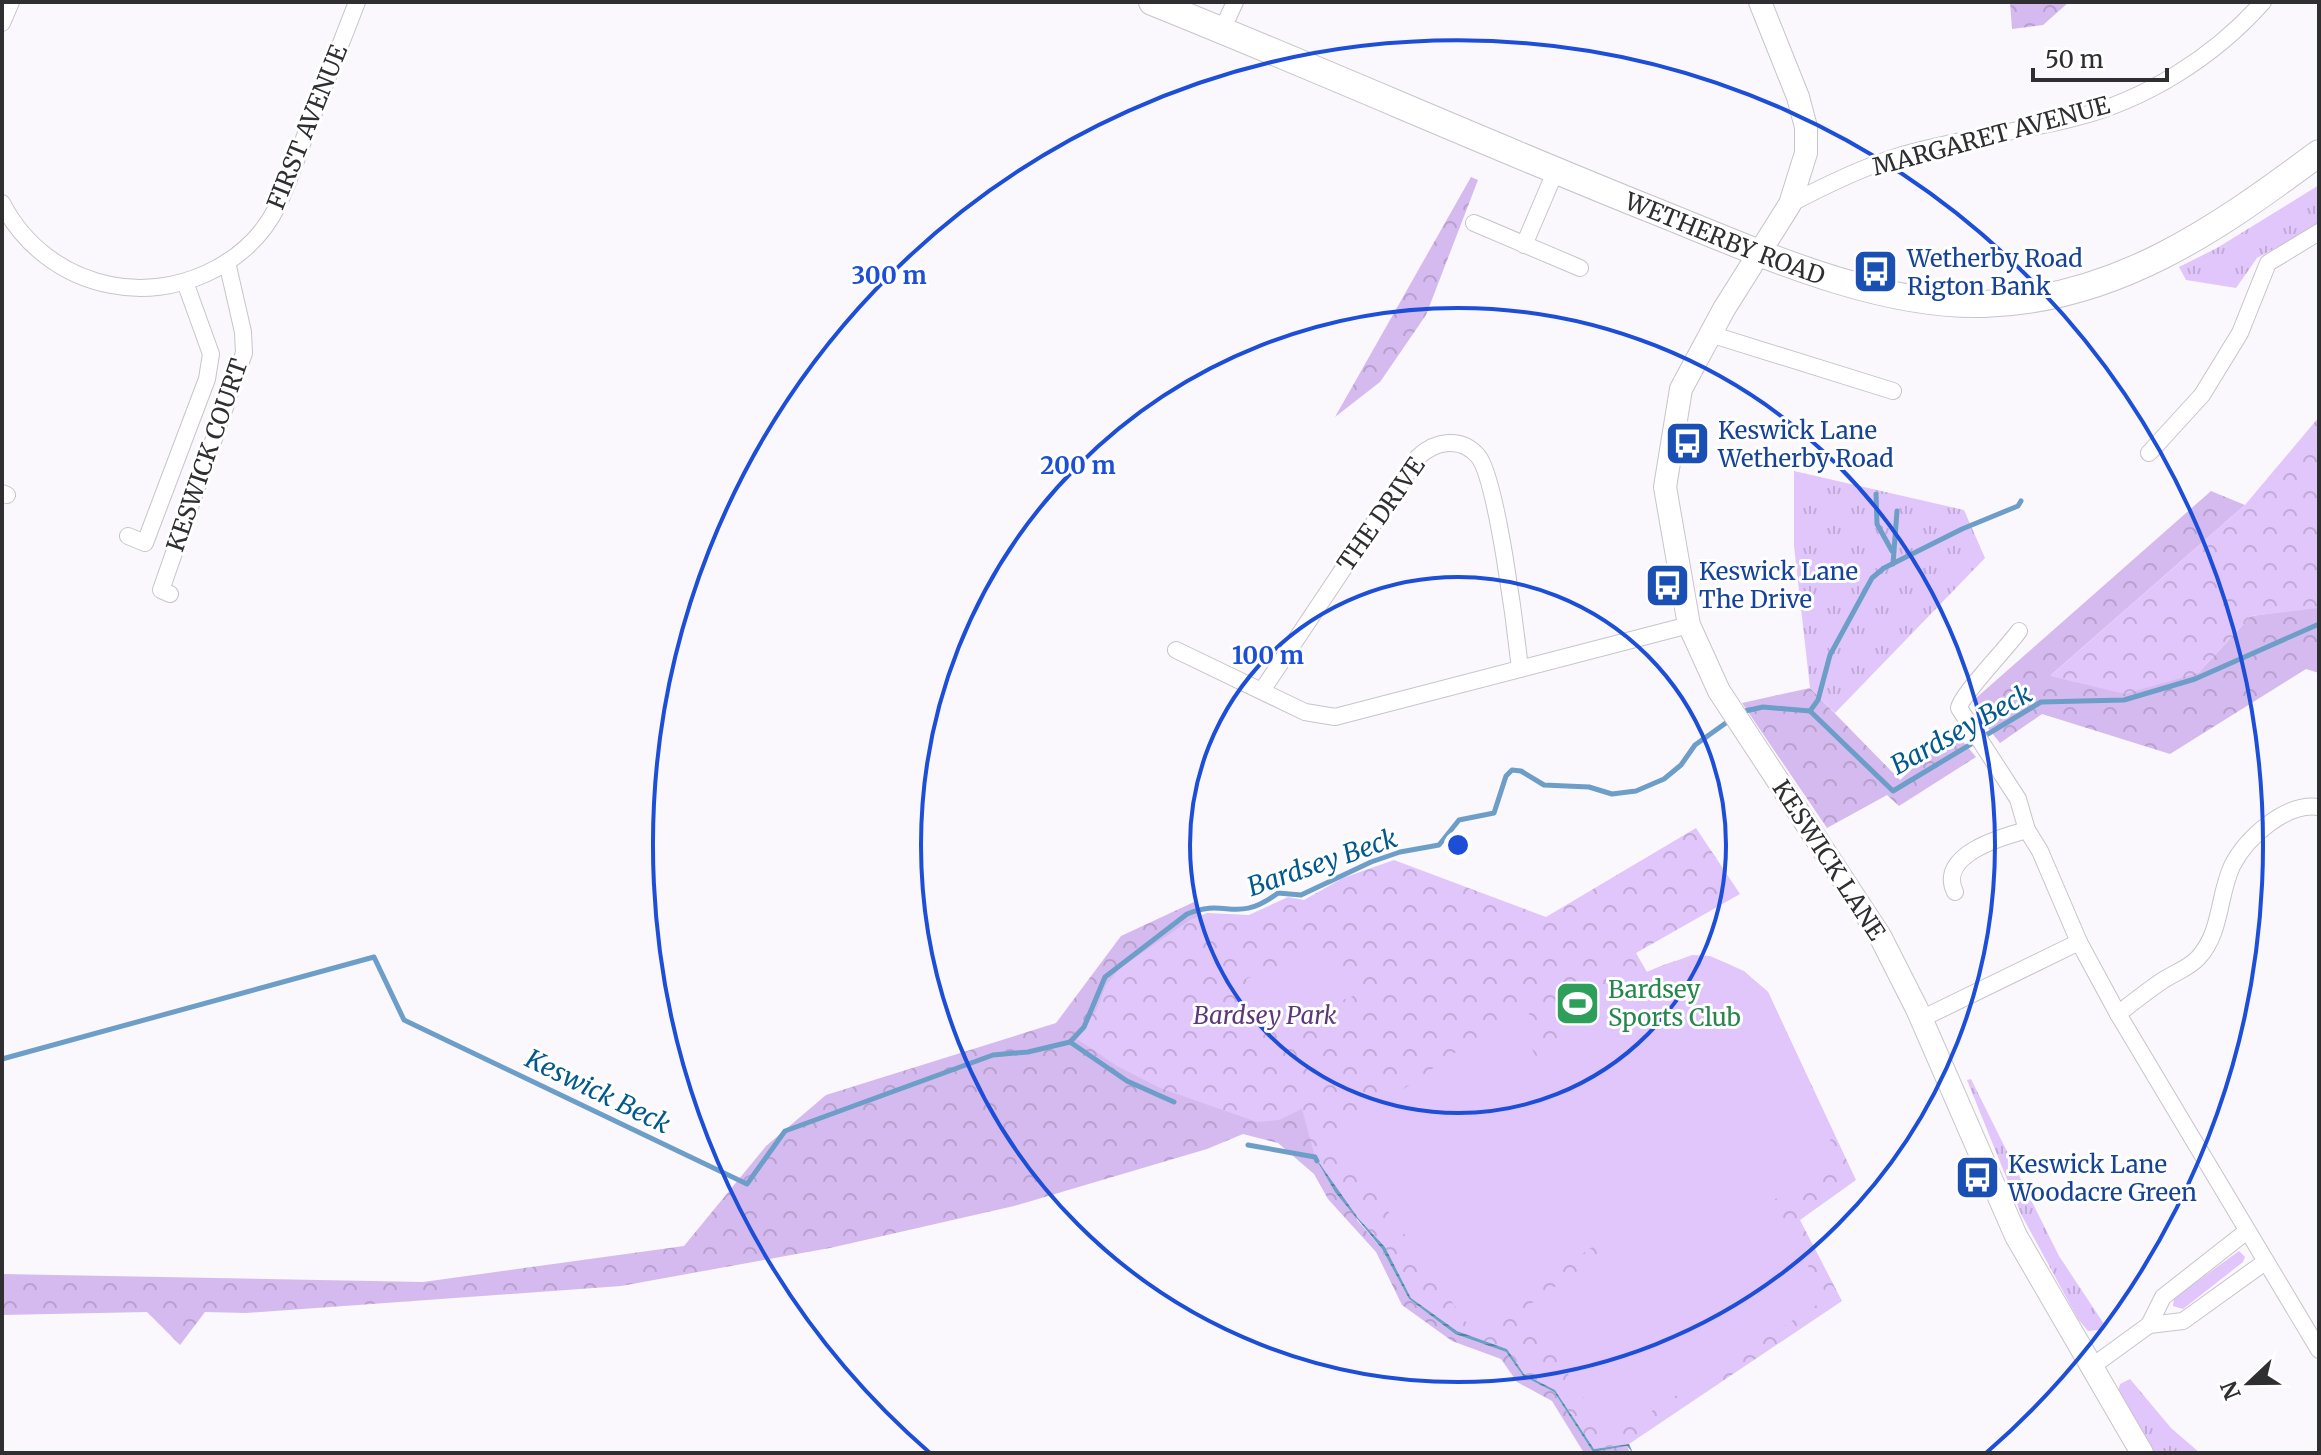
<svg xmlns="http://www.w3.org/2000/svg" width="2321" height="1455" font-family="Merriweather,serif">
<defs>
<pattern id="grass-tufts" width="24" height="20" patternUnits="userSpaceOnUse" patternTransform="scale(2)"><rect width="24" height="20" fill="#e1c6fb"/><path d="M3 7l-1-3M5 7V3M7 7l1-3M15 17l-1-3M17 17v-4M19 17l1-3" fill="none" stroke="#c1aad8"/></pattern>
<pattern id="forest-crowns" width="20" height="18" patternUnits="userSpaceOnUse" patternTransform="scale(2)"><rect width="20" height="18" fill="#d5baf0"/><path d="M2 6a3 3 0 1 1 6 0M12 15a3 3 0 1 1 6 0" fill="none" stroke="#b7a0ce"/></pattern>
<pattern id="park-crowns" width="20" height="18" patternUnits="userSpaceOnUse" patternTransform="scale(2)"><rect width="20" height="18" fill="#e1c6fb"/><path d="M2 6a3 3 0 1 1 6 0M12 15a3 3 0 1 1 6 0" fill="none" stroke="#c1aad8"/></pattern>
<pattern id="water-rules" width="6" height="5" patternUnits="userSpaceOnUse" patternTransform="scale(2)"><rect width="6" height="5" fill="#6d9ec7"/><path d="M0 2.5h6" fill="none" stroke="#5a81a2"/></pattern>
</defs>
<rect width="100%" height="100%" fill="#faf7fd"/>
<g fill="url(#grass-tufts)">
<polygon points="2319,185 2319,224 2257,258 2236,288 2186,280 2179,267 2217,248"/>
<polygon points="1794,471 1964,510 1985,558 1835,713 1810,688 1794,546"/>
<polygon points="1971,1079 2059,1256 2104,1324 2099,1330 2088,1331 2078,1319 2021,1214 1967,1080"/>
<polygon points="2239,1251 2245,1257 2243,1262 2183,1309 2173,1306 2174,1298"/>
<polygon points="2130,1379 2171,1428 2200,1453 2153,1453 2118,1392 2120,1384"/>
</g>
<g fill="url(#forest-crowns)">
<polygon points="2010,2 2069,2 2043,25 2012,29"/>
<polygon points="1471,177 1478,180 1426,315 1380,382 1335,417"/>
<polygon points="2211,491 2245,505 2051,675 2198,673 2251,616 2318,607 2319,673 2306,669 2170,754 2042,714 2000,743 1976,713 1976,698"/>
<polygon points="1810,688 1900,780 1954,731 1976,757 1899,806 1887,795 1827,828 1742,703"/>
<polygon points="1194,902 1232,969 1339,1016 1357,1220 1382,1249 1409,1299 1455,1334 1506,1352 1523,1376 1554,1392 1593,1452 1627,1446 1630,1453 1584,1453 1552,1401 1517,1382 1501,1359 1452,1341 1402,1305 1376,1252 1328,1199 1314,1174 1278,1143 1243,1134 1207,1149 1014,1206 830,1248 621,1286 246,1313 205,1312 180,1345 147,1312 2,1315 2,1274 423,1282 684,1246 766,1146 826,1095 1056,1023 1121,936"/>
</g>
<g fill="url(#park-crowns)">
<polygon points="2319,417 2319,608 2251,616 2198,673 2125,694 2050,676 2245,505"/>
<path d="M1696,828L1740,894L1636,953L1647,972C1701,947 1724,954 1768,992L1856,1180L1800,1220L1842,1301L1629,1444L1594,1449L1555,1390L1524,1374L1507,1349L1457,1331L1411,1298L1385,1247L1358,1218L1315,1157L1302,1109L1279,1120L1257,1122L1160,1088L1117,1066L1077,1039L1096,1011L1106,985L1120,968L1190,920L1207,913L1249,915L1288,897L1304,900L1343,878L1394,860L1546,917Z"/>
</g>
<g fill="#e1c6fb">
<polygon points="1332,945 1353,996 1266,1030 1246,979"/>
<polygon points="1692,955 1710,956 1744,971 1768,992 1832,1131 1827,1156 1819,1168 1767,1205 1829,1297 1610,1438 1525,1308 1601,1254 1595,1245 1473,1332 1336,1137 1487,1030 1517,1069 1495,1027 1527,1010 1542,1037 1529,1044 1541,1065 1555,1042 1624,1000 1648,975 1647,972"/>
</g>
<polygon fill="url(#water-rules)" points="1315,1157 1358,1218 1385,1247 1411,1298 1457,1331 1507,1349 1524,1374 1555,1390 1594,1449 1629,1444 1633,1453 1627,1446 1593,1452 1554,1392 1523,1376 1506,1352 1455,1334 1409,1299 1382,1249 1335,1192"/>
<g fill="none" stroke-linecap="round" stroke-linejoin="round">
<g stroke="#6d9ec7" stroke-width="5">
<polyline points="1876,494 1877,524 1892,551"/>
<polyline points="1893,564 1897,511"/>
<polyline points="1810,711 1818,700 1830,655 1872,578 1884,568 1962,529 2018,506 2021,501"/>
<polyline points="1741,712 1763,707 1810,711 1893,791 2041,702 2124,700 2195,679 2319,624"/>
<path d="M1070,1042L1084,1027L1105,977L1187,914C1227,897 1235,925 1278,893L1301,895L1371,862L1400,852L1439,845L1459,820L1494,813L1506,776L1512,770L1521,771L1544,785L1589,787L1612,794L1636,791L1664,779L1681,765L1695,745L1730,720"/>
<polyline points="2,1059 374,957 404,1020 747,1184 785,1131 993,1055 1028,1052 1070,1042 1127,1081 1174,1102"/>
<polyline points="1248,1145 1315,1157 1317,1161"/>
</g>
<defs>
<g id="minor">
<polyline points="2,23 11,2"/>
<polyline points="1222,30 1235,2"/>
<path d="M2,203C24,246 64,276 111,285C174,298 247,267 277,207C289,182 298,154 308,128C324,86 341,44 357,2"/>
<path d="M1790,204C1824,186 1858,169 1896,157C1954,139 2015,133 2074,118C2146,100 2214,57 2263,2"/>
<polyline points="1474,223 1580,268"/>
<polyline points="1524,245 1556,170"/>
<polyline points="1710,334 1893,391"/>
<polyline points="2149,453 2202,395 2240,333 2268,263 2319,232"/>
<polyline points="2,493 7,495"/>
<polyline points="128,536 145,543 207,379 211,354 185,282"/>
<polyline points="170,594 161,590 244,353 243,332 227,262"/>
<path d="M2019,631C2007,648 1961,695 1959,708L2018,799L2027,830L2040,851L2079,942"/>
<polyline points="1176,650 1305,712 1335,717 1689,625"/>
<path d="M1263,689L1418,457C1435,441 1461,436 1478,456C1497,479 1516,632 1520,669"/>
<path d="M1955,892C1937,855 2001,837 2027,830"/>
<path d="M2118,1014C2132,1003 2147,991 2162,981C2174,973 2189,968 2198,958C2222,932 2218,896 2232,866C2246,838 2286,802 2319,807"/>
<polyline points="1921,1019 2079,942 2118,1014 2319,1350"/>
<polyline points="2149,1325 2183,1321 2265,1262"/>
<polyline points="2094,1365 2149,1325 2163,1297 2247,1231"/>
</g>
<polyline id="tertiary" points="1760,2 1798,97 1806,127 1806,153 1790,204 1724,309 1681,389 1665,487 1689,625 1719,691 1880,936 1917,1009 2016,1236 2142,1453"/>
<g id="primary">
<path id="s1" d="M1152,2C1319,69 1483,142 1650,209C1751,249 1873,307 1984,304C2116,300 2217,229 2319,153"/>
</g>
</defs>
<use href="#minor" stroke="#c7c4ca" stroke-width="18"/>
<use href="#tertiary" stroke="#c7c4ca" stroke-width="24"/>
<use href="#primary" stroke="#c7c4ca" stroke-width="28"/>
<use href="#minor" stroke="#fff" stroke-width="16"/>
<use href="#tertiary" stroke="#fff" stroke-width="22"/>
<use href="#primary" stroke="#fff" stroke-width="26"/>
</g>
<g fill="none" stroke="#1d4ed8" stroke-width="4">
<circle cx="1458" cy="845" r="268"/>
<circle cx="1458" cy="845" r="537"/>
<path d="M930 1453A805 805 0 1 1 1986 1453"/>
</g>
<defs>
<symbol id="bus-square" viewBox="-11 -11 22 22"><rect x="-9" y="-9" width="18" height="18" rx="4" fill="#1a4fb4" stroke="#fff"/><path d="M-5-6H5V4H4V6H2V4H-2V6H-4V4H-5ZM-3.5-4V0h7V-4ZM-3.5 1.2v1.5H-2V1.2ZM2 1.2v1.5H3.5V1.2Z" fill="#fff"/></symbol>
<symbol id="stadium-square" viewBox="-11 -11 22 22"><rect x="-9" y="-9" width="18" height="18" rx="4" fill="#2e9e5b" stroke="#fff"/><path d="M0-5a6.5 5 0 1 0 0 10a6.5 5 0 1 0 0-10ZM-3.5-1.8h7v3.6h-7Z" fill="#fff"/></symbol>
</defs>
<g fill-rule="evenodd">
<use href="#bus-square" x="1850" y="246" width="51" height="51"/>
<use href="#bus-square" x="1662" y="418" width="51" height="51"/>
<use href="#bus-square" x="1642" y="560" width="51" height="51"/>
<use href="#stadium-square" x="1552" y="978" width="51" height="51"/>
<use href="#bus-square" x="1952" y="1152" width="51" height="51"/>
</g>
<g text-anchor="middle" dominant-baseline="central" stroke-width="6" stroke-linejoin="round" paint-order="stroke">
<g font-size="24" fill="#2f2e31" stroke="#fff">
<text transform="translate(307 127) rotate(-68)">FIRST AVENUE</text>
<text transform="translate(1991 136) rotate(-15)">MARGARET AVENUE</text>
<text stroke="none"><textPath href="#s1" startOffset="620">WETHERBY ROAD</textPath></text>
<text transform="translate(207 455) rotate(-71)">KESWICK COURT</text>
<text transform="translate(1381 514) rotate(-55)">THE DRIVE</text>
<text transform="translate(1829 860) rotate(57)">KESWICK LANE</text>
</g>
<g font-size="24" fill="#164399" stroke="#fff" text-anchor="start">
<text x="1907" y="258">Wetherby Road<tspan x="1907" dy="28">Rigton Bank</tspan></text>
<text x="1718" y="430">Keswick Lane<tspan x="1718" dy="28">Wetherby Road</tspan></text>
<text x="1699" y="571">Keswick Lane<tspan x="1699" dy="28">The Drive</tspan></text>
<text x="2008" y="1164">Keswick Lane<tspan x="2008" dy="28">Woodacre Green</tspan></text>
</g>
<g font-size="24" fill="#27864d" stroke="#fff" text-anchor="start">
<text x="1608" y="989">Bardsey<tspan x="1608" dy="28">Sports Club</tspan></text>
</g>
<g font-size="24" font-style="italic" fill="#5c3879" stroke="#fff">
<text x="1265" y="1015">Bardsey Park</text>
</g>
<g font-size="26" font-style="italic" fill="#02598d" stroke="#fff">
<text transform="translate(1961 729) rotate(-29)">Bardsey Beck</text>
<text transform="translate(1322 862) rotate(-19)">Bardsey Beck</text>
<text transform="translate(598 1091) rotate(26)">Keswick Beck</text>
</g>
</g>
<circle cx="1458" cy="845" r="12" fill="#1d4ed8" stroke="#fff" stroke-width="4"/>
<g font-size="24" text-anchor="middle" font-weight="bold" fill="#1d4ed8" stroke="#fff" stroke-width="6" stroke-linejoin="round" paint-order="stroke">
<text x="889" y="284">300 m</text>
<text x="1078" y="474">200 m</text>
<text x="1268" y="664">100 m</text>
</g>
<rect width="2321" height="1455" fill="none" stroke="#2f2e31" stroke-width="8"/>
<g transform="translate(2249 1383) rotate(248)" stroke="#ffffff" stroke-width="6" paint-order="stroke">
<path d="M0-6L14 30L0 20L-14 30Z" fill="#2f2e31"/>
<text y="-12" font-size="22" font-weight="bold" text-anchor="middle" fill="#2f2e31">N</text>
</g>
<path d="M2033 68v12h134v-12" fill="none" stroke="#2f2e31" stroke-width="4"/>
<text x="2045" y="68" font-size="24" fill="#2f2e31" stroke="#ffffff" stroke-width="6" paint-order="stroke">50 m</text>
</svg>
